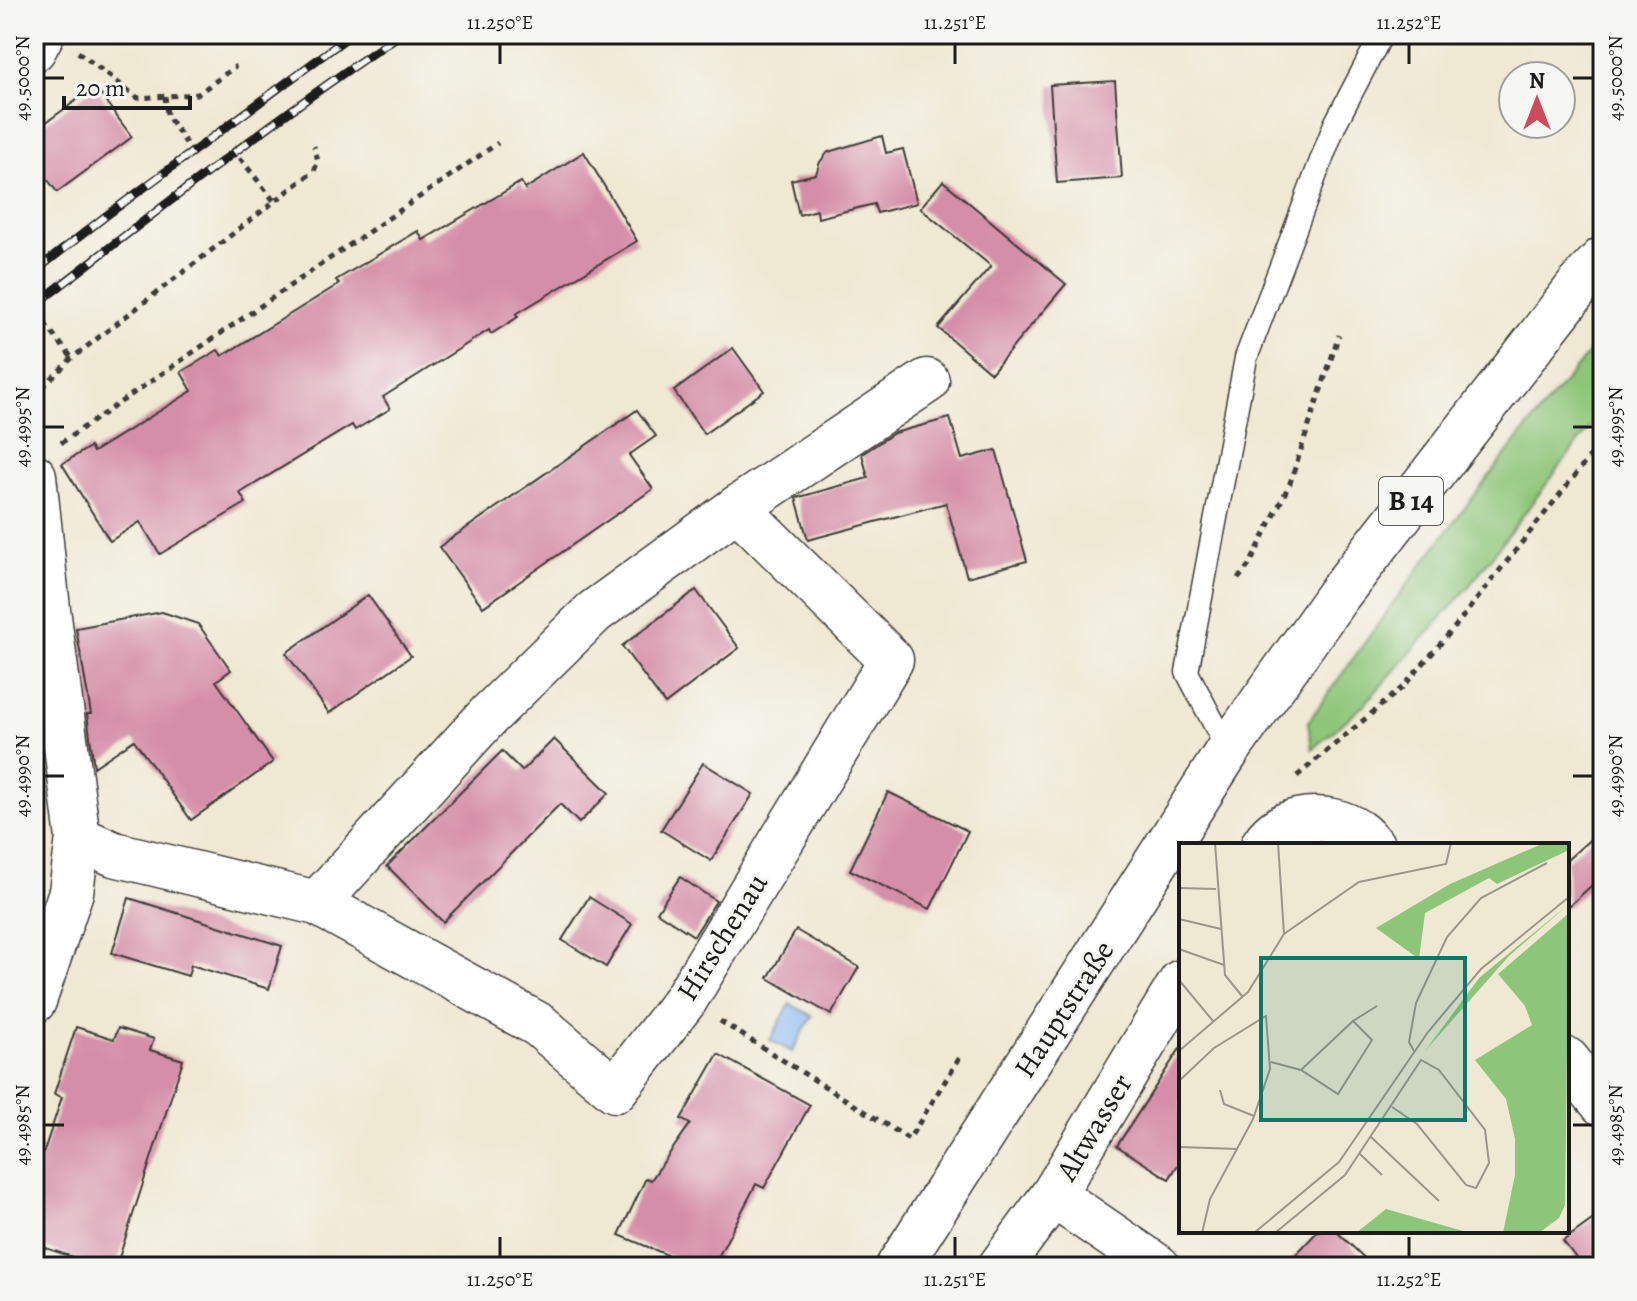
<svg xmlns="http://www.w3.org/2000/svg" width="1637" height="1301" font-family="Alegreya,serif">
<rect width="100%" height="100%" fill="#f6f6f2"/>
<filter id="ink" filterUnits="userSpaceOnUse"><feTurbulence type="fractalNoise" baseFrequency=".0125" numOctaves="2"/><feDisplacementMap in="SourceGraphic" scale="16" xChannelSelector="R" yChannelSelector="G"/><feConvolveMatrix kernelMatrix="1 2 1 2 8 2 1 2 1" color-interpolation-filters="sRGB"/></filter>
<filter id="wash" filterUnits="userSpaceOnUse"><feTurbulence type="fractalNoise" baseFrequency=".006" numOctaves="4" result="noise"/><feDisplacementMap in="SourceGraphic" scale="32" xChannelSelector="R" yChannelSelector="G"/><feGaussianBlur stdDeviation="1.8" result="paint"/><feColorMatrix in="noise" values="0 0 0 0 0 0 0 0 0 0 0 0 0 0 0 0 0 1.4 0 .05"/><feComposite in="paint" operator="in"/></filter>
<g filter="url(#wash)">
<rect width="100%" height="100%" fill="#efe8d2"/>
<path fill="#8ec679" stroke="#55714a" stroke-width="2" d="M1603,336V410L1466,590L1363,706L1312,749L1308,722C1401,590 1498,459 1603,336Z"/>
<polygon fill="#88b8f3" stroke="#526a88" stroke-width="2" points="790,1004 812,1016 792,1052 770,1040"/>
<g id="blocks">
<g fill="#d58ea7">
<polygon points="1115,81 1122,178 1057,183 1050,85"/>
<polygon points="95,87 132,137 57,192 34,161 34,131"/>
<polygon points="882,136 886,153 903,149 917,203 877,213 874,204 818,218 817,210 799,215 791,180 816,174 820,162 828,152"/>
<polygon points="584,152 637,241 516,314 518,317 491,334 489,330 383,397 390,409 355,430 352,425 240,493 246,503 160,554 140,522 110,541 62,464 90,447 93,452 192,391 181,372 218,350 222,356 339,284 336,280 418,231 423,240 521,182 525,189"/>
<polygon points="943,181 1066,284 991,373 938,328 991,266 920,208"/>
<polygon points="733,348 764,391 704,434 674,391"/>
<polygon points="637,410 656,436 629,455 653,489 483,607 439,547"/>
<polygon points="950,418 962,459 996,450 1027,561 967,577 946,503 808,540 796,498 868,478 862,454 894,433"/>
<polygon points="696,590 739,648 665,704 622,646"/>
<polygon points="368,595 411,656 329,713 286,653"/>
<polygon points="162,612 198,624 231,670 216,681 273,762 191,820 134,740 94,767 87,714 91,714 76,628"/>
<polygon points="554,739 609,793 579,823 560,804 443,922 387,866 502,751 522,771"/>
<polygon points="703,763 753,794 711,861 661,830"/>
<polygon points="888,792 968,831 930,909 850,870"/>
<polygon points="1603,828 1603,875 1567,908 1567,860"/>
<polygon points="680,877 716,901 694,936 657,912"/>
<polygon points="589,897 632,924 606,967 562,940"/>
<polygon points="129,898 282,946 269,989 191,965 188,976 112,953"/>
<polygon points="796,930 859,967 831,1015 768,978"/>
<polygon points="76,1027 114,1039 118,1028 154,1039 150,1050 183,1060 116,1267 102,1267 34,1244 34,1181 62,1097 54,1094"/>
<polygon points="1181,1047 1181,1160 1169,1179 1117,1146"/>
<polygon points="718,1054 810,1105 764,1188 756,1184 713,1267 696,1267 619,1235 646,1178 651,1180 690,1124 681,1119"/>
<polygon points="1603,1212 1603,1267 1583,1267 1563,1241"/>
<polygon points="1318,1231 1336,1231 1374,1267 1284,1267"/>
</g>
</g>
</g>
<g filter="url(#ink)">
<use href="#blocks" fill-opacity="0" stroke="#3c3b37" stroke-width="2"/>
<g fill="none" stroke-linecap="round" stroke-linejoin="round">
<defs>
<polyline id="service" points="1228,750 1187,672 1246,358 1335,124 1382,34"/>
<g id="minor">
<polyline points="34,49 42,34"/>
<polyline points="34,476 48,609 78,838 71,892 34,1001"/>
<polyline points="737,508 927,381"/>
<polyline points="78,838 114,854 317,903 539,1025 615,1090 685,1000 891,660 737,508 594,612 489,715 317,903"/>
<path d="M1263,845C1281,814 1330,812 1358,832C1363,835 1367,841 1372,845"/>
<polyline points="1567,1060 1603,1104"/>
<polyline points="1053,1195 1158,1267"/>
<polyline points="1000,1267 1053,1195 1181,982"/>
</g>
<polyline id="primary" points="898,1267 1228,750 1338,595 1584,279 1603,259"/>
</defs>
<use href="#service" stroke="#3c3b37" stroke-width="25"/>
<use href="#minor" stroke="#3c3b37" stroke-width="47"/>
<use href="#primary" stroke="#3c3b37" stroke-width="47"/>
<g stroke="#3c3b37" stroke-width="5" stroke-dasharray="6 6" stroke-linecap="butt">
<polyline points="78,52 138,98 198,94 236,66"/>
<polyline points="165,96 167,115 186,143"/>
<polyline points="240,158 274,201"/>
<polyline points="37,314 72,358"/>
<polyline points="34,396 72,358 314,171 318,161 314,146"/>
<polyline points="61,443 498,143"/>
<polyline points="1238,579 1250,564 1290,483 1339,335"/>
<polyline points="1297,776 1403,687 1454,628 1603,440"/>
<polyline points="720,1021 909,1139 962,1054"/>
</g>
<use href="#service" stroke="#fff" stroke-width="22"/>
<use href="#minor" stroke="#fff" stroke-width="44"/>
<use href="#primary" stroke="#fff" stroke-width="44"/>
<defs>
<g id="rail">
<polyline points="34,272 107,215 352,34"/>
<path d="M34,306C155,213 274,118 401,34"/>
</g>
</defs>
<use href="#rail" stroke="#1c1c1c" stroke-width="9"/>
<use href="#rail" stroke="#f6f6f2" stroke-width="6" stroke-dasharray="18" stroke-linecap="butt"/>
</g>
</g>
<path fill="none" stroke="#1c1c1c" stroke-width="3" d="M500,44V64M955,44V64M1409,44V64M44,78H64M1573,78H1593M44,427H64M1573,427H1593M44,776H64M1573,776H1593M44,1125H64M1573,1125H1593M500,1237V1257M955,1237V1257M1409,1237V1257"/>
<g text-anchor="middle" dominant-baseline="central" stroke-width="6" stroke-linejoin="round" paint-order="stroke">
<rect fill="#f6f6f2" stroke="#5d5d5c" stroke-width="2" x="1379" y="477" width="64" height="48" rx="6"/>
<g font-size="28" font-weight="bold" fill="#1c1c1c">
<text x="1411" y="501">B 14</text>
</g>
<g font-size="30" fill="#1c1c1c" stroke="#f6f6f2">
<text transform="translate(722 937) rotate(-58)">Hirschenau</text>
<text transform="translate(1064 1009) rotate(-57)">Hauptstraße</text>
<text transform="translate(1094 1127) rotate(-59)">Altwasser</text>
</g>
</g>
<g transform="translate(1179 843)">
<rect width="390" height="390" fill="#efe8d2"/>
<path d="M365,0H390V7L318,41L310,35L246,70L240,116L197,85L271,41ZM390,61L330,113L246,208L300,135ZM390,70L386,362L380,375L360,390H324L336,332V296L327,256L296,217L353,182L346,163L319,131ZM207,366L291,390H177Z" fill="#8ec679"/>
<path fill="none" stroke="#9b9689" stroke-width="2" d="M36,0L46,132L63,153M99,0L105,91M0,45L37,46M0,76L42,86M0,106L45,122M0,137L34,178M174,178L198,163M0,208L69,149L105,91L180,39L267,21L272,0M235,208L230,199L237,160L268,94L302,55L368,20M92,219L122,227L159,251L193,197L174,178L122,227M0,238L35,205L87,173L91,226L74,276L31,356L23,390M41,247L45,261L75,273M192,294L260,358M0,304L59,306M181,311L203,332M75,390L160,319L249,189L302,126L390,54M96,390L166,332L242,217L260,227L306,287L310,320L297,345L287,342L238,281L213,264"/>
<path fill="#0f766e" fill-opacity="0.15" stroke="#0f766e" stroke-width="4" d="M82,115H286V277H82Z"/>
<rect width="390" height="390" fill="none" stroke="#1c1c1c" stroke-width="4"/>
</g>
<rect width="1637" height="1301" fill="none" stroke="#f6f6f2" stroke-width="88"/>
<g transform="translate(1537 100)"><circle r="38" fill="#f6f6f2" stroke="#9f9f9c" stroke-width="2"/>
<path d="M0-6L14 30L0 20L-14 30Z" fill="#d1495b"/>
<text y="-12" font-size="22" font-weight="bold" text-anchor="middle" fill="#1c1c1c">N</text>
</g>
<path d="M64 96v12h126v-12" fill="none" stroke="#1c1c1c" stroke-width="4"/>
<text x="76" y="96" font-size="24" fill="#1c1c1c" stroke="#f6f6f2" stroke-width="6" paint-order="stroke">20 m</text>
<rect x="44" y="44" width="1549" height="1213" fill="none" stroke="#1c1c1c" stroke-width="3"/>
<g font-size="20" text-anchor="middle" fill="#1c1c1c">
<text x="500" y="29">11.250°E</text>
<text x="955" y="29">11.251°E</text>
<text x="1409" y="29">11.252°E</text>
<text transform="translate(22 78) rotate(-90)" y="7">49.5000°N</text>
<text transform="translate(1615 78) rotate(-90)" y="7">49.5000°N</text>
<text transform="translate(22 427) rotate(-90)" y="7">49.4995°N</text>
<text transform="translate(1615 427) rotate(-90)" y="7">49.4995°N</text>
<text transform="translate(22 776) rotate(-90)" y="7">49.4990°N</text>
<text transform="translate(1615 776) rotate(-90)" y="7">49.4990°N</text>
<text transform="translate(22 1125) rotate(-90)" y="7">49.4985°N</text>
<text transform="translate(1615 1125) rotate(-90)" y="7">49.4985°N</text>
<text x="500" y="1286">11.250°E</text>
<text x="955" y="1286">11.251°E</text>
<text x="1409" y="1286">11.252°E</text>
</g>
</svg>
